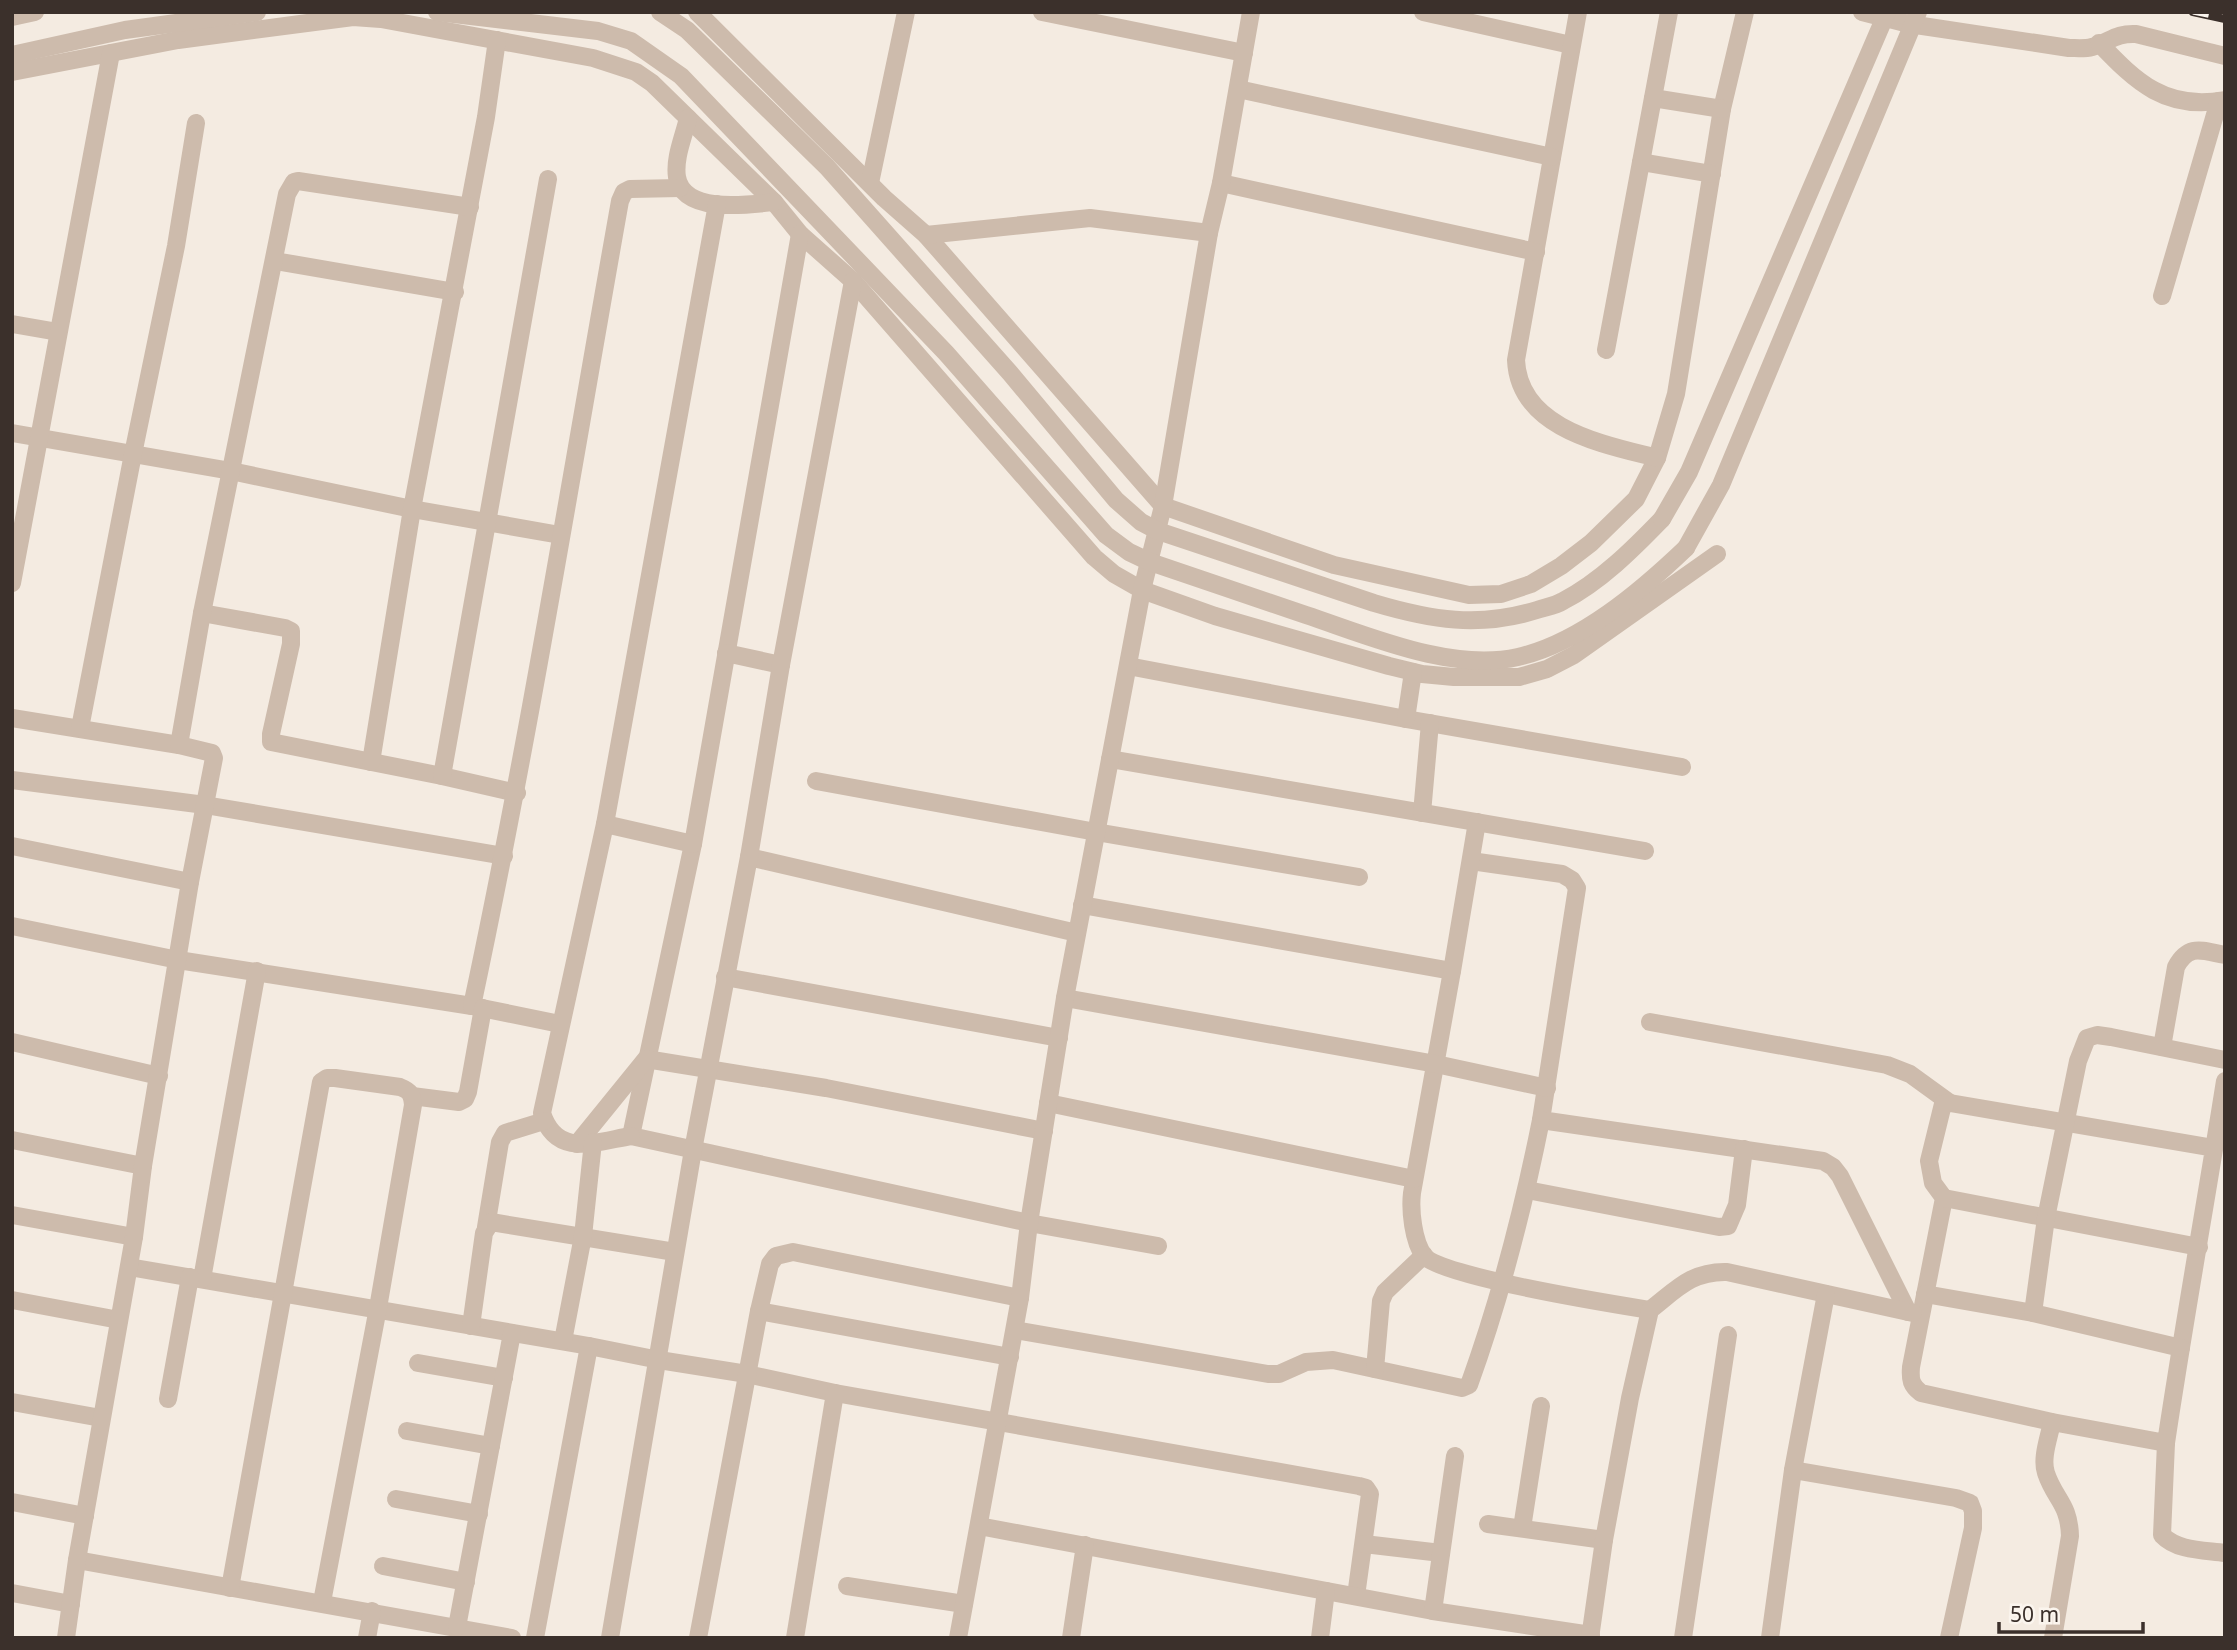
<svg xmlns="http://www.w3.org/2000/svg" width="2237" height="1650" font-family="'Noto Sans',sans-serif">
<rect width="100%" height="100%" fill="#f4ebe1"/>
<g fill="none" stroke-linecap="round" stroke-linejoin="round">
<g stroke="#cdbbac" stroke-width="18">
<polyline points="697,12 884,198 926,235 1163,506 1334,565 1469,595 1501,594 1531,584 1561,566 1591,543 1636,499 1657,458 1676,394 1722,109 1745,12"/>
<polyline points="1042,12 1244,53"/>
<polyline points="1423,12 1571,45"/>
<path d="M1578,12L1516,360C1519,429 1603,444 1657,458"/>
<path d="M1862,12L1909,24L2069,48C2076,48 2085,49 2092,47C2110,42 2115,33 2136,34L2225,56"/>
<path d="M2099,43C2136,82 2166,111 2225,100"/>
<polyline points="12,72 178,40 353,17 381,19 593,58 636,72 652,83 774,202 800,234 853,281 1094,557 1114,574 1142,590 1215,616 1389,666 1422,674 1454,677 1519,677 1547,669 1574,655 1717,554"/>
<polyline points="1238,89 1552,157"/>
<polyline points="1653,98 1722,109"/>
<path d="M688,118C684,136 674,158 677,177C683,214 747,205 774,202"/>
<polyline points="1641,162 1712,174"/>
<polyline points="870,183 906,12"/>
<polyline points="1221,183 1536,252"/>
<polyline points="800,234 693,844 631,1136 1029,1223 1158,1246"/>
<polyline points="926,235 1090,218 1209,233"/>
<polyline points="275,261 455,292"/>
<polyline points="2162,296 2219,101"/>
<polyline points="12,324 58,332"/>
<polyline points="1606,350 1669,12"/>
<polyline points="12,433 231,471 412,509 560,535"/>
<polyline points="12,583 111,53"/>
<polyline points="202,613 285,628 291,631 291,644 271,734 271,742 442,776 517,793"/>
<polyline points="726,653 781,665"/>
<polyline points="1128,666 1406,719 1682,767"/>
<polyline points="12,718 179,745"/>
<polyline points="1406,719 1413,672"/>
<polyline points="80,728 133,454 176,246 196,123"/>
<polyline points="1110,759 1645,851"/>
<polyline points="371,762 412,509 486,117 497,40"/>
<polyline points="442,776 548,179"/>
<polyline points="12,780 205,805 504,856"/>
<polyline points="816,781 1096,832 1359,877"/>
<polyline points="1422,813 1430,723"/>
<polyline points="605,824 693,844"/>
<polyline points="12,846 190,882"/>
<polyline points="749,857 1077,933"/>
<polyline points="1471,861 1562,874 1572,880 1577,888 1541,1120 1823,1161 1833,1167 1840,1176 1908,1312"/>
<path d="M1082,905L1452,971L1412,1193C1410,1210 1413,1241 1424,1256C1442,1277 1613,1304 1650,1310"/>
<polyline points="12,926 178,960 472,1006 560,1024"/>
<polyline points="1452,971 1477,822"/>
<polyline points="725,977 1059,1038"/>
<polyline points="1065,998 1436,1064 1547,1088"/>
<path d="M472,1006C529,739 572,470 620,201L624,192L630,189L680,188"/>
<polyline points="1650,1022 1887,1065 1910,1074 1950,1103"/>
<polyline points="12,1042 159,1076"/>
<path d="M2162,1047L2176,967C2189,943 2202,951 2225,955"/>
<polyline points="412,1096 459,1102 465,1099 468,1092 483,1008"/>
<polyline points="1048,1103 1414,1179"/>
<path d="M631,1136C595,1142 556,1158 542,1113L605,824L717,204"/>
<polyline points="12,1140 143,1166"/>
<polyline points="577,1144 646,1059 826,1088 1044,1131"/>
<path d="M2214,1148L1950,1103L1943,1104L1929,1161L1933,1183L1944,1198L1911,1367C1910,1380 1911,1385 1921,1393L2052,1422L2166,1443C2184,1322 2206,1202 2225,1081"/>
<polyline points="1527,1190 1719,1227 1728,1226 1737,1205 1744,1149"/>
<polyline points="1944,1198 2199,1247"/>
<polyline points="12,1215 134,1237"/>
<polyline points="486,1227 500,1142 505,1133 544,1121"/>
<polyline points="129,1267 589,1346 659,1360 747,1374 835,1393 1359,1486 1366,1488 1370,1494 1356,1596"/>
<polyline points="202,1279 257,971"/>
<polyline points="1925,1294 2033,1313"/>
<polyline points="12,1300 119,1320"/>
<polyline points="759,1311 1010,1357"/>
<polyline points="471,1326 484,1233 491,1222 675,1252"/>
<path d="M1015,1330L1268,1374H1279L1306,1362L1333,1360L1462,1388L1469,1385C1500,1299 1523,1210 1541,1120"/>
<polyline points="563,1341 583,1236 593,1142"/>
<polyline points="2181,1348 2033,1313 2046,1218 2078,1061 2087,1038 2097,1035 2111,1037 2225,1060"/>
<polyline points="418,1363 504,1378"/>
<polyline points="1375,1369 1381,1301 1385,1292 1424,1255"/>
<polyline points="168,1399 190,1277"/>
<polyline points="12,1402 101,1418"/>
<path d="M2052,1422C2049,1438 2041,1458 2046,1473C2055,1500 2069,1503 2070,1536L2053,1638"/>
<polyline points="407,1431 491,1446"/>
<path d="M2166,1443L2162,1535C2177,1551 2204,1550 2225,1553"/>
<polyline points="1793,1470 1956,1498 1970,1503 1973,1511 1973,1528 1949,1638"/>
<polyline points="396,1499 479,1514"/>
<polyline points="12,1502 85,1516"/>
<polyline points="1488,1524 1604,1540"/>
<polyline points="979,1526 1433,1611 1591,1635"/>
<polyline points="1522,1528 1541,1406"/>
<polyline points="1364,1544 1441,1553"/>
<polyline points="77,1560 512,1638"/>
<polyline points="383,1566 466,1582"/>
<polyline points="847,1586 964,1604"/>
<path d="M230,1588L321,1082L327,1078H335L400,1087C410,1091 412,1094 413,1105L378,1308L322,1602"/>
<polyline points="12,1593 71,1604"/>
<polyline points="1433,1611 1455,1456"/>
<polyline points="457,1627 512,1333"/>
<polyline points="66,1638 77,1560 134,1237 143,1166 190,882 214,758 212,753 179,745 202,613 287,194 294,182 298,181 470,207"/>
<polyline points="367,1638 372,1611"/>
<polyline points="535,1638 589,1346"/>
<polyline points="610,1638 693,1150 749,857 781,665 853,281"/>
<polyline points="698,1638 759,1311 770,1264 776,1256 793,1252 1020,1298"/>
<polyline points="795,1638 835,1393"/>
<polyline points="958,1638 1020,1298 1029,1223 1065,998 1142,590 1163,506 1209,233 1221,183 1251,12"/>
<polyline points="1071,1638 1085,1545"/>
<polyline points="1320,1638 1326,1591"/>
<path d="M1590,1638L1604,1540L1630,1398L1650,1310C1676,1290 1691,1271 1727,1272L1913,1313"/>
<polyline points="1683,1638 1728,1335"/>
<polyline points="1770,1638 1793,1470 1826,1294"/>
</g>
<g stroke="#cdbbac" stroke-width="18">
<path d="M437,12L598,31L631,41L681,76L946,353L1106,535L1129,552L1150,562C1202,580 1254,597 1306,615C1369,636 1451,672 1518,657C1580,643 1641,591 1686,548"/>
<path d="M660,12L687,30L827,167L1010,373L1116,500L1141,522L1158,531L1374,603C1431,620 1479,628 1537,610C1546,607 1555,606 1563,601C1600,582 1633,549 1662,519"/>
<polyline points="12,17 35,12"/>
<polyline points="12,55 125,30 257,12"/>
</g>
<defs>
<polyline id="rail" points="2193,12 2225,19"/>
</defs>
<use href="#rail" stroke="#3b302b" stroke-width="8"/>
<use href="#rail" stroke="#fbf5ee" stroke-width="5" stroke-dasharray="16" stroke-linecap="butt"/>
<g stroke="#cdbbac" stroke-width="18">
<polyline points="1662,519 1689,472 1887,12"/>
<polyline points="1686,548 1721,485 1918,12"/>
</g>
</g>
<rect width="2237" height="1650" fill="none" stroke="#3b302b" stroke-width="28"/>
<path d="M1999 1622v10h144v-10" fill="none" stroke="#3b302b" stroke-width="3.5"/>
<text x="2010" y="1622" font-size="21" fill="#3b302b" stroke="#fbf5ee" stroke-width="5" paint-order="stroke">50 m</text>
</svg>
